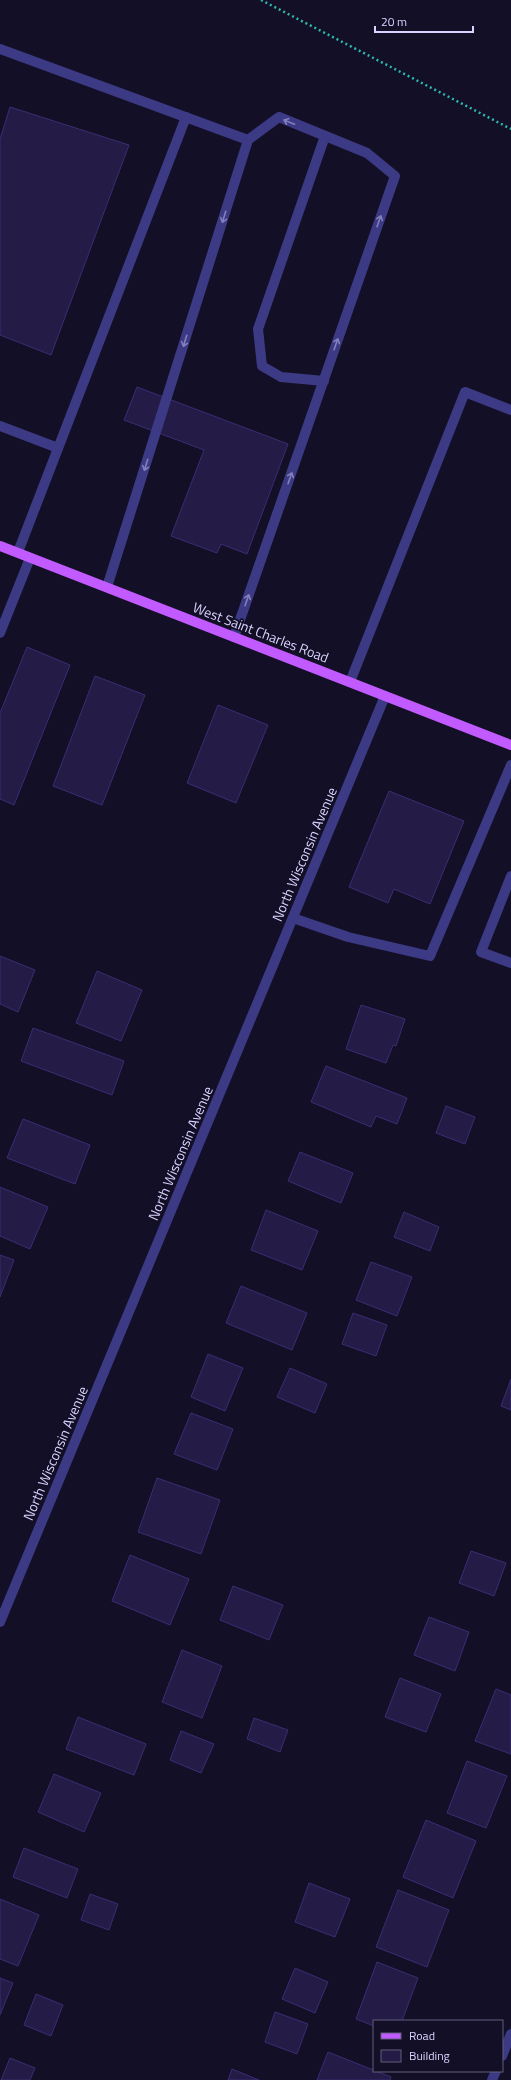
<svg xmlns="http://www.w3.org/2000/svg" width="511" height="2080" font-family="'Titillium Web',sans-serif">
<rect width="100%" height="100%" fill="#130f26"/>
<g fill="#241b47" stroke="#3b2d73">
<polygon points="10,107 129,145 51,355 0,335 0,139"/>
<polygon points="137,387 288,444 247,554 221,544 217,553 171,536 204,450 124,420"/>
<polygon points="27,647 70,665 14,805 0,799 0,713"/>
<polygon points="95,676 145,695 102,805 53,786"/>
<polygon points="218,705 268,725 236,803 187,783"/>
<polygon points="389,791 464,821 430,904 394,889 388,903 349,887"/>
<polygon points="0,956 35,970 18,1012 0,1004"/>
<polygon points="97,971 142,990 121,1041 76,1023"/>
<polygon points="361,1005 405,1019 396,1046 393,1045 386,1063 346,1049"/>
<polygon points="33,1028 124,1061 112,1095 21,1061"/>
<polygon points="326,1066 407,1098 397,1124 376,1116 371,1127 311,1102"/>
<polygon points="446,1106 475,1117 465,1144 436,1133"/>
<polygon points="23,1119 90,1145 75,1184 7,1158"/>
<polygon points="300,1152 353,1173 341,1203 288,1181"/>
<polygon points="0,1187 48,1207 30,1249 0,1236"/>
<polygon points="266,1210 318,1231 302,1270 251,1250"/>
<polygon points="404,1212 439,1227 430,1251 394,1237"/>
<polygon points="0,1255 14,1260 0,1297"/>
<polygon points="371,1262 412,1277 397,1316 356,1300"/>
<polygon points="241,1286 307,1313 292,1350 226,1323"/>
<polygon points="353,1313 387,1325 376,1356 342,1344"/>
<polygon points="208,1354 243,1368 225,1411 191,1397"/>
<polygon points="290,1368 327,1384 315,1413 277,1397"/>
<polygon points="511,1379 511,1410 501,1406"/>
<polygon points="191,1413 233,1429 217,1470 174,1454"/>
<polygon points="157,1478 220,1500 201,1554 138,1532"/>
<polygon points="471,1551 506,1563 494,1596 459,1583"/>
<polygon points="130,1555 189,1579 170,1625 112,1601"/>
<polygon points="233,1586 283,1605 269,1640 220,1620"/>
<polygon points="429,1617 469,1632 455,1671 414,1655"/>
<polygon points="182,1650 222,1666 202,1718 162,1702"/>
<polygon points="400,1678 441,1694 426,1732 385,1717"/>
<polygon points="496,1689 511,1695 511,1754 475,1741"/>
<polygon points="78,1717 146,1744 134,1775 66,1749"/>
<polygon points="254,1718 288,1730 280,1752 247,1739"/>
<polygon points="181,1731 214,1744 201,1773 170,1760"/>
<polygon points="467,1761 507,1776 486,1828 447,1813"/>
<polygon points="54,1774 101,1793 84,1832 38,1812"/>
<polygon points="426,1820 476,1841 453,1898 403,1877"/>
<polygon points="24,1848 78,1869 67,1898 13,1877"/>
<polygon points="309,1883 350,1899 335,1937 295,1922"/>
<polygon points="398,1890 449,1910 427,1967 376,1947"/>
<polygon points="90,1894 118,1904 109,1930 81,1920"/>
<polygon points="0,1899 39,1915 18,1966 0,1959"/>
<polygon points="377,1962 418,1978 402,2021 374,2021 374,2026 356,2019"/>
<polygon points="295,1968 328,1982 315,2013 282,1999"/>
<polygon points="0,1978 13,1983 0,2015"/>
<polygon points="36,1994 63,2005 51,2036 24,2025"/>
<polygon points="275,2012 308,2024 297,2054 265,2042"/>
<polygon points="328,2052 391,2077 390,2080 317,2080"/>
<polygon points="10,2058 35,2068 30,2080 1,2080"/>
<polygon points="232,2069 259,2080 228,2080"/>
</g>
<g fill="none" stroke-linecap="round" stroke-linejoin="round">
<polyline stroke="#2fb8b0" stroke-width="2.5" stroke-dasharray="2 3" stroke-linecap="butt" points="261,0 511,129"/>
<g stroke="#3d3a85" stroke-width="10">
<polyline points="0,49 248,140"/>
<polyline points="324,381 281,377 262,366 258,329 325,136"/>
<polyline points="0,426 58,448"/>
<polyline points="18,552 186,117"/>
<polyline points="107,587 248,140 279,117 367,153 395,176 234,637"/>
<polyline points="0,633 30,558"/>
<polyline points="350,682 465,392 511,410"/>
<polyline points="511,876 481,952 511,963"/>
<polyline points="293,918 348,937 430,956 511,765"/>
<polyline points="0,1622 385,696"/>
<polyline points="502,2056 511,2034"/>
<polyline points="492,2080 496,2071"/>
</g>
<polyline stroke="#c25bff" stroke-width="10" points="0,546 511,745"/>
</g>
<defs><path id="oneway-shaft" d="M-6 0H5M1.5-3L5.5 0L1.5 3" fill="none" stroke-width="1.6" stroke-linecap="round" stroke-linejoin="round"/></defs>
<g stroke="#837fbc">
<use href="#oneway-shaft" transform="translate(289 122) rotate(-158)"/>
<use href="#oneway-shaft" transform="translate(224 217) rotate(107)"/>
<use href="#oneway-shaft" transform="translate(379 221) rotate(-71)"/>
<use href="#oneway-shaft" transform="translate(185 341) rotate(107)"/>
<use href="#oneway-shaft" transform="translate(336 344) rotate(-71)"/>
<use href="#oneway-shaft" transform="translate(146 465) rotate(107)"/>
<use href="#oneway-shaft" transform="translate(290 478) rotate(-71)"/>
<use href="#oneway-shaft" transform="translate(247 600) rotate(-71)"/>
</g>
<g text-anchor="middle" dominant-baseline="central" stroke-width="3.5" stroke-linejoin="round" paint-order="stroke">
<g font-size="14" fill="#d9d4ff" stroke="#130f26">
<text transform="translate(261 632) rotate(21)">West Saint Charles Road</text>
<text transform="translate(304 854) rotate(-67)">North Wisconsin Avenue</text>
<text transform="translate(180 1153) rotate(-67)">North Wisconsin Avenue</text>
<text transform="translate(55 1453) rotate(-67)">North Wisconsin Avenue</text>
</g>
</g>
<rect x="373" y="2020" width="130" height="52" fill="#130f26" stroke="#625e7d"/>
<rect x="381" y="2033" width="20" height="6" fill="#c25bff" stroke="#625e7d"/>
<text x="409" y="2040" font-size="12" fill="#d9d4ff">Road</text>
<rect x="381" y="2050" width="20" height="12" fill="#241b47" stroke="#625e7d"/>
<text x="409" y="2060" font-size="12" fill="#d9d4ff">Building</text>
<path d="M375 26v6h98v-6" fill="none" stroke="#d9d4ff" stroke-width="2"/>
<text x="381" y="26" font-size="12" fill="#d9d4ff" stroke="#130f26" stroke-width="3" paint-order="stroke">20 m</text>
</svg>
